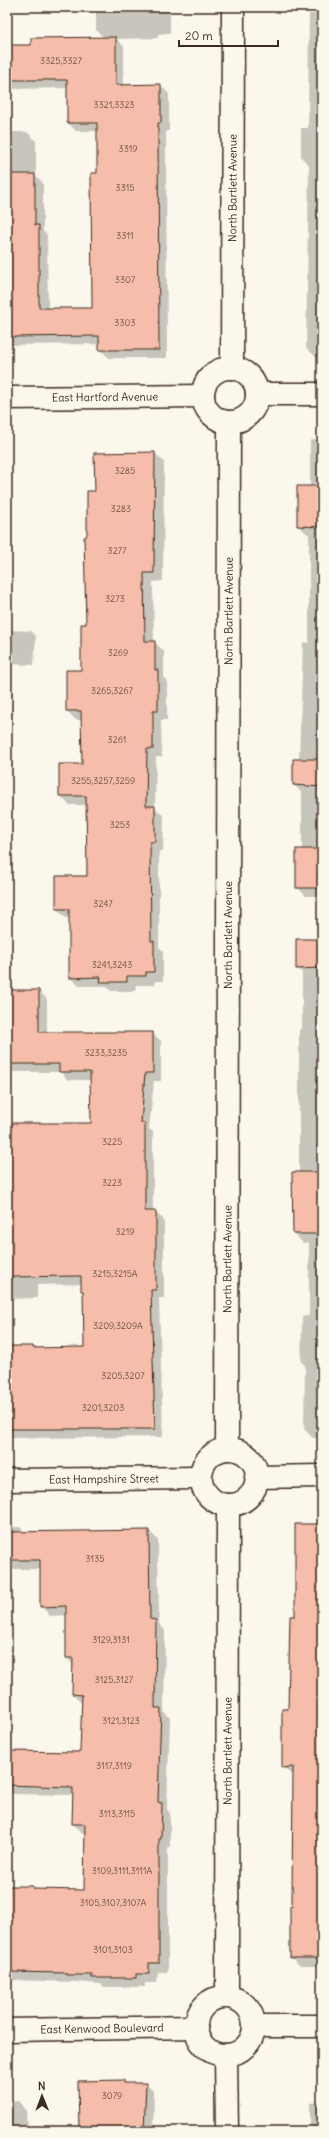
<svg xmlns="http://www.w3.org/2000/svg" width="329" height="2138" font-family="Delius,sans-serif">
<rect width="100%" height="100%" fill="#fbf7ec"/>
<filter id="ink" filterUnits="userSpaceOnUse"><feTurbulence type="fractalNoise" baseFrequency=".025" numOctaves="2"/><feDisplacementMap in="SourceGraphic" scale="8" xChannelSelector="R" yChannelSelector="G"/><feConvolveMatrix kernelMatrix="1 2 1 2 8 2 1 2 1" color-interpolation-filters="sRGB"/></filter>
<g filter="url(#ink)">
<g fill="#0003">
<polygon points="96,7 170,7 170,33 158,34 158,38 116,39 124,46 124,86 160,85 169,94 169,131 166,131 167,358 109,358 100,349 100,344 7,345 7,132 27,132 36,141 36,176 43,183 43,231 47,235 48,309 93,309 98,131 76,131 68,123 68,88 7,89 7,46 32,46 104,38 96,30"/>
<polygon points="309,7 322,7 322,357 316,357 306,348 309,165 301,157 301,128 308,128"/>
<polygon points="310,440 322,440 322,896 306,896 297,887 302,850 302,793 294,785 299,760 303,642 309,643 309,535 298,526 310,487"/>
<polygon points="155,453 164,462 163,581 153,582 154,642 164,651 164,677 167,680 167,720 161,720 162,757 156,757 155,808 164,816 163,851 159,851 159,947 163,951 163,981 155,981 155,985 136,985 135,991 111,991 106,986 79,986 70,977 70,918 66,918 57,909 88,877 87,805 69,805 60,795 83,765 82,720 76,720 67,711 82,671 87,625 87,538 96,492 95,454"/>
<polygon points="7,630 31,631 36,636 34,665 7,664"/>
<polygon points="322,940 322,1438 313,1438 304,1429 305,1365 301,1362 302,1316 309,1316 309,1243 303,1243 294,1234 299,1173 299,1029 302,1029 302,973 297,968"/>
<polygon points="7,990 39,991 47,999 47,1033 152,1033 161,1041 161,1081 154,1081 149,1129 153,1132 153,1212 155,1212 164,1220 164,1298 159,1298 163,1437 7,1438 7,1348 85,1348 84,1293 82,1284 37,1285 37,1298 7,1299 7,1125 92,1124 91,1080 68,1080 61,1072 10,1072 7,1070"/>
<polygon points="322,1526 322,1966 300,1966 291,1957 293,1907 294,1776 283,1767 296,1617"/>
<polygon points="7,1527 20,1527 25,1532 149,1531 158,1540 159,1624 165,1630 164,1712 170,1718 167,1809 170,1813 170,1847 168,1847 168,1972 158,1972 157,1983 145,1983 145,1987 103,1987 100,1984 74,1982 7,1980 7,1887 33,1887 36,1890 85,1891 86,1833 82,1833 73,1824 74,1795 7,1794 7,1752 81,1753 82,1704 73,1694 73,1665 67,1658 67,1615 50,1616 41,1606 41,1569 7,1569"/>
<polygon points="124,2082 126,2084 146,2084 154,2092 153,2131 80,2131"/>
<polygon points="18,2101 26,2110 27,2131 7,2131 7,2102"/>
<polygon points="322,2102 322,2131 309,2131 310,2128 310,2103"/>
</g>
<g fill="#f5bdaa" stroke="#3b2a1e">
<polygon points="116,37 116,85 161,84 161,123 158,123 159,350 99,350 99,336 7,337 7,174 35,174 35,225 39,225 39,308 92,308 91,173 97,173 97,123 67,123 67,80 7,80 7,45 31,45 31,38"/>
<polygon points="155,452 154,573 144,573 145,641 155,641 155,670 158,670 158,711 153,711 153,749 147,749 146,806 155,806 155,842 150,842 151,941 154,941 154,972 146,972 146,976 127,976 127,982 100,982 101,977 69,978 69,909 56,909 56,876 87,876 86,796 59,796 59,764 82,764 81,711 66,711 66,670 81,670 81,624 86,624 84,537 86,537 87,534 87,491 95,491 94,453"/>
<polygon points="297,486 322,486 322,527 297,526"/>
<polygon points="293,759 322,759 322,787 293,785"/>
<rect x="296" y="849" width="26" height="39"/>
<polygon points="296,939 322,939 322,968 296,969"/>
<polygon points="7,990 39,990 39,1032 153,1032 153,1073 145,1073 141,1123 145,1123 145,1211 156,1211 156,1290 151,1290 155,1429 7,1429 7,1346 33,1346 33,1348 84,1347 83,1291 81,1291 81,1276 7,1277 7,1123 91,1123 90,1072 59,1072 59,1064 7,1064"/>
<polygon points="292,1172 322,1172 322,1234 293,1234"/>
<polygon points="295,1524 322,1524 322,1958 290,1958 290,1906 292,1906 293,1767 282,1768 282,1709 288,1709 290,1616 295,1616"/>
<polygon points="149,1530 150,1619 156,1620 155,1708 161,1708 158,1802 162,1803 161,1839 159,1839 159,1963 149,1963 149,1974 136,1974 136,1978 92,1978 92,1975 66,1975 66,1973 7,1972 7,1886 33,1886 33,1889 84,1890 85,1824 72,1824 73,1788 69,1788 69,1787 7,1785 7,1751 80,1752 82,1695 72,1694 73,1658 66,1658 66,1606 40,1607 40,1560 7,1560 7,1532"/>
<polygon points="124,2080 124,2083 146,2083 144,2131 79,2131 78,2081"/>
</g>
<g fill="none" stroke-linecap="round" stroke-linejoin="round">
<defs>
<g id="street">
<path id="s1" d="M232,368L233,7"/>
<circle cx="230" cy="395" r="27"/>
<polyline points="257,394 322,394"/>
<path id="s2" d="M7,398L203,396"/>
<circle cx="229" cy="1477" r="28"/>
<path id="s3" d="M227,1449L229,422"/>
<polyline points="256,1477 322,1476"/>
<path id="s4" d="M7,1480L200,1478"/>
<path id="s5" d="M227,1996L228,1505"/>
<circle cx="225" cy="2026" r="29"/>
<polyline points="254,2026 322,2026"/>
<path id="s6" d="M7,2030L196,2027"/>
<polyline points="226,2055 227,2131"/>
</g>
</defs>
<use href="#street" stroke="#3b2a1e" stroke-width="25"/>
<use href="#street" stroke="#fbf7ec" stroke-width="22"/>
</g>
</g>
<g text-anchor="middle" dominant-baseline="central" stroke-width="3" stroke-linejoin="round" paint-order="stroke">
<g font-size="9" fill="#6a4f41">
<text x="61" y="60">3325,3327</text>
<text x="114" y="104">3321,3323</text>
<text x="128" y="148">3319</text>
<text x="125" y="187">3315</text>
<text x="125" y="235">3311</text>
<text x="125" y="279">3307</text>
<text x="125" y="322">3303</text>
<text x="125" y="470">3285</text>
<text x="121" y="508">3283</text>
<text x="117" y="550">3277</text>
<text x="115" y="598">3273</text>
<text x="118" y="652">3269</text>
<text x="112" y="690">3265,3267</text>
<text x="117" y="739">3261</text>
<text x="103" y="780">3255,3257,3259</text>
<text x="120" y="824">3253</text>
<text x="103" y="903">3247</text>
<text x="112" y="964">3241,3243</text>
<text x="106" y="1052">3233,3235</text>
<text x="112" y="1141">3225</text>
<text x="112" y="1182">3223</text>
<text x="125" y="1231">3219</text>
<text x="115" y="1273">3215,3215A</text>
<text x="118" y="1325">3209,3209A</text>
<text x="123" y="1375">3205,3207</text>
<text x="103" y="1407">3201,3203</text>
<text x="95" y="1558">3135</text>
<text x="111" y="1639">3129,3131</text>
<text x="114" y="1679">3125,3127</text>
<text x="121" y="1720">3121,3123</text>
<text x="114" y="1765">3117,3119</text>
<text x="117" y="1813">3113,3115</text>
<text x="122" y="1870">3109,3111,3111A</text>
<text x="113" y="1902">3105,3107,3107A</text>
<text x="113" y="1949">3101,3103</text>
<text x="112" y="2095">3079</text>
</g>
<g font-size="11" fill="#3b2a1e" stroke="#fbf7ec">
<text stroke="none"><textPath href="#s1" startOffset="180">North Bartlett Avenue</textPath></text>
<text stroke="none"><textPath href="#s2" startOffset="98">East Hartford Avenue</textPath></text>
<text stroke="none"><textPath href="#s3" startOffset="838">North Bartlett Avenue</textPath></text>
<text stroke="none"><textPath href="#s3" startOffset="514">North Bartlett Avenue</textPath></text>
<text stroke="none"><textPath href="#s3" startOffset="190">North Bartlett Avenue</textPath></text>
<text stroke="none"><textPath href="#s4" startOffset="97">East Hampshire Street</textPath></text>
<text stroke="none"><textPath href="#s5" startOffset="245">North Bartlett Avenue</textPath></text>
<text stroke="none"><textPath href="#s6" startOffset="95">East Kenwood Boulevard</textPath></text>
</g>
</g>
<rect width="329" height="2138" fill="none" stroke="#fbf7ec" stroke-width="24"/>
<rect x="12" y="12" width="305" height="2114" fill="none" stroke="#3b2a1e" stroke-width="1.5" filter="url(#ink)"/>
<g transform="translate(42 2096) rotate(359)" stroke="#fbf7ec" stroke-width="3" paint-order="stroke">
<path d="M0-3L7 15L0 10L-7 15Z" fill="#3b2a1e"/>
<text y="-6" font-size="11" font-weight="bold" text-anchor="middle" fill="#3b2a1e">N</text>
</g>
<path d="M179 40v6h99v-6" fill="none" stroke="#3b2a1e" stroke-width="2"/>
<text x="185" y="40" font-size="12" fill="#3b2a1e" stroke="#fbf7ec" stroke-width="3" paint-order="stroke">20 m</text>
</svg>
